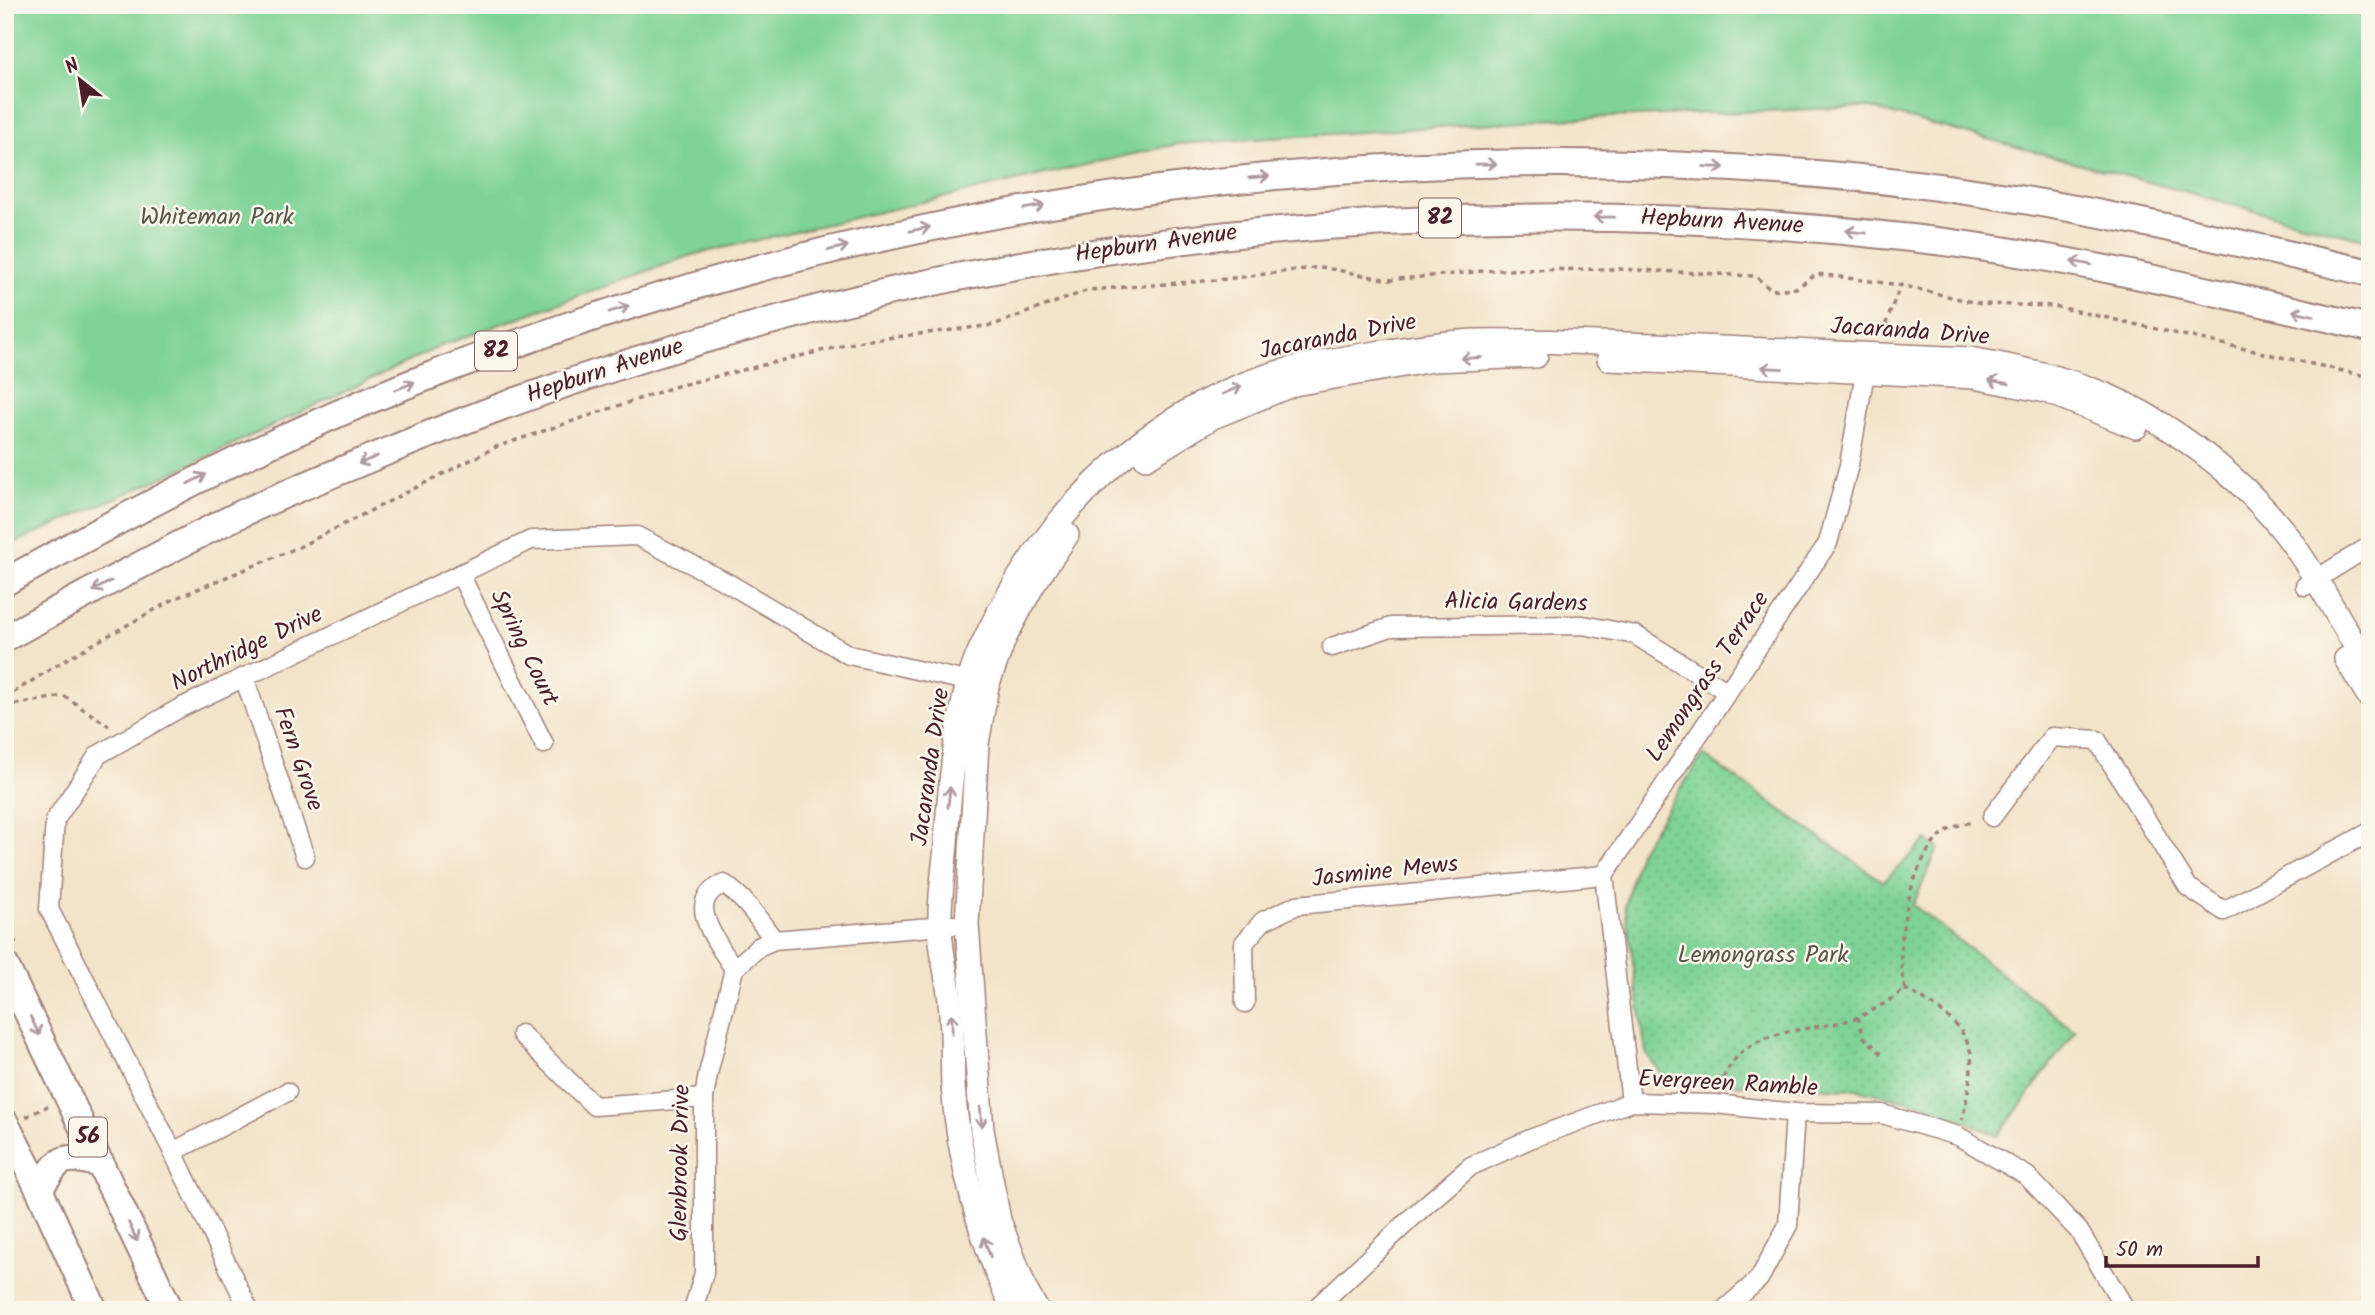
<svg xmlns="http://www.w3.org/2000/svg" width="2375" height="1315" font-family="Kalam,sans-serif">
<defs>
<pattern id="park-dots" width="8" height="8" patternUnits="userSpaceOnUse" patternTransform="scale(1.75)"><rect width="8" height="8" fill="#7fd396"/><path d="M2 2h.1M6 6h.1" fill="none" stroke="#6fb581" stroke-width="1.8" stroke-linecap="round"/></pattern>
</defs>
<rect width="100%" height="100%" fill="#fbf7ec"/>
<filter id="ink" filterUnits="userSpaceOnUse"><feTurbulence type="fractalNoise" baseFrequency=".0143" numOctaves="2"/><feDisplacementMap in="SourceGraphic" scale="14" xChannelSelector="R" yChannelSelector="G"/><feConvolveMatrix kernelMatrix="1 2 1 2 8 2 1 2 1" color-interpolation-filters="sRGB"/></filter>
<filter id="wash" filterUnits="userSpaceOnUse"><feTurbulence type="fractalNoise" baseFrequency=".00686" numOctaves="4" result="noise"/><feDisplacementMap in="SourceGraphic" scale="28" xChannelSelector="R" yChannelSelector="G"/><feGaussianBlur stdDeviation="1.57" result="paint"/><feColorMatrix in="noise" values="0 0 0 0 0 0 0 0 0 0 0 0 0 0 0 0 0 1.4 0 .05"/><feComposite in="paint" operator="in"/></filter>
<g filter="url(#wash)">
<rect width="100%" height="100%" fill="#f3e3c9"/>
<polygon fill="#7fd396" stroke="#647960" stroke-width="2" points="5,5 2370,5 2370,241 1867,107 1558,119 1177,144 692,255 443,345 170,474 5,547"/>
<polygon fill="url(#park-dots)" stroke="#647960" stroke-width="2" points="1703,755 1883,882 1927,840 1938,848 1913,905 2075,1031 1998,1136 1933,1107 1856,1089 1675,1082 1661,1073 1646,1053 1625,906 1639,852"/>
</g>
<g filter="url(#ink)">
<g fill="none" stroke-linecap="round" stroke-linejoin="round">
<defs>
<g id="street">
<polyline points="460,574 544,744"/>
<polyline points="2305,586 2370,546"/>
<polyline points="1332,647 1391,627 1583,625 1635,635 1728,692"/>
<polyline points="244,677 305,857"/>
<polyline points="1992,817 2052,737 2097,740 2188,887 2224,911 2370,832"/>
<path d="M734,969C719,944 681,900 724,884C746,899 759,920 774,940"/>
<polyline points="1245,1003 1244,943 1263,921 1297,905 1604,875"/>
<polyline points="521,1034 594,1106 704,1098"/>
<polyline points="1631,1102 1604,875 1828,543 1849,465 1867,361"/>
<polyline points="173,1152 287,1092"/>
<polyline points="249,1310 173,1152 49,909 55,820 98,755 178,709 531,540 637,536 728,583 849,655 980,684"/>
<polyline points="693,1310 704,1273 704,1098 708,1074 734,969 760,946 774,940 967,924"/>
<polyline points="1314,1310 1421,1209 1471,1166 1530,1139 1631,1102 1716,1104 1795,1113 1882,1114 1958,1136 2027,1176 2079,1231 2126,1310"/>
<polyline points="1724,1310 1759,1279 1788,1225 1795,1113"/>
</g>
<g id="secondary">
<polyline points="1609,359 1974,377 2046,391 2136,427"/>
<polyline points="1146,458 1213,417 1294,384 1433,360 1536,356"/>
<polyline points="2346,659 2370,698"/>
<path d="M1014,1310C981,1246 958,1157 953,1086C952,1062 953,1038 951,1014C950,984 940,954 940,925C939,898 944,871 946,844C949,791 954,736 968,684C980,640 1016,578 1044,541C1097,470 1170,410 1255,380C1294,366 1336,359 1377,353C1410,348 1443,342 1476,341C1536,340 1596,343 1655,345C1760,349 1865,354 1970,359C2012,366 2053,375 2093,390C2167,418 2247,480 2293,544C2321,584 2345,629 2370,671"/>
<polyline points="1037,1310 1026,1291 999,1220 982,1130 967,924 977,744 987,686 1005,637 1033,585 1067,535"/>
</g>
<g id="primary">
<path d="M5,582C138,509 272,438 414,382C892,193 1412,123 1923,185C2074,204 2222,239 2370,273"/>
<path d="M5,638C85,595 163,551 245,512C286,493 328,476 369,459C859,252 1383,177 1911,238C2066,255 2218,293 2370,328"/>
<polyline points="5,965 170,1310"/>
<polyline points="5,1123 39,1189 94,1310"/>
<path d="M39,1189C61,1156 62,1154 101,1164"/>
</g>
</defs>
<use href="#street" stroke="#9e817a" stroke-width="21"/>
<use href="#secondary" stroke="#9e817a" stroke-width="26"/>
<use href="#primary" stroke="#9e817a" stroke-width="30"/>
<g stroke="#9e817a" stroke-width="3.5" stroke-dasharray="5 5" stroke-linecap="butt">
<polyline points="1882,334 1900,286"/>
<polyline points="5,698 68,658 176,598 299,547 496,447 677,386 862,341 993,325 1089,290 1217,280 1321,267 1389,280 1495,270 1618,269 1755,276 1771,290 1796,288 1817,274 1900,285 1981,304 2054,306 2370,377"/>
<polyline points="5,706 64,696 109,726"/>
<polyline points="5,921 17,946"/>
<path d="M1905,989C1930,1003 1965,1022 1971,1054C1973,1070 1966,1104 1962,1120"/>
<polyline points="1858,1017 1863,1036 1882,1054"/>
<path d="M1720,1088C1737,1029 1794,1033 1842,1022C1865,1017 1886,1003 1905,989C1903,977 1900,963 1901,951C1902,917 1915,855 1943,834C1952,826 1962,824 1973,822"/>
<polyline points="26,1117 48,1106"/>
</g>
<use href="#street" stroke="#fff" stroke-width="18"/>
<use href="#secondary" stroke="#fff" stroke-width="23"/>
<use href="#primary" stroke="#fff" stroke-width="26"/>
</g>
<defs><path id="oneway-shaft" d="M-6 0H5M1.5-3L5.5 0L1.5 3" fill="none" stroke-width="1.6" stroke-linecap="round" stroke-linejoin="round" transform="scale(1.75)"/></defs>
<g stroke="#ae9aa0">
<use href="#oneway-shaft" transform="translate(1486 164) rotate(-1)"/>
<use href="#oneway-shaft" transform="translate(1714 167) rotate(2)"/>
<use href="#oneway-shaft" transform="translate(1259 177) rotate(-5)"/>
<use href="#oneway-shaft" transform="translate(1034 207) rotate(-10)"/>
<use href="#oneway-shaft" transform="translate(1604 217) rotate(-179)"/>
<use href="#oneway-shaft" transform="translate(920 229) rotate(-12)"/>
<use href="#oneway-shaft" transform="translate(1856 232) rotate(-174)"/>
<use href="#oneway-shaft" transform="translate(838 248) rotate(-14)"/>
<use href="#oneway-shaft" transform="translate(2081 263) rotate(-170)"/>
<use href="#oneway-shaft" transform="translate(619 309) rotate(-17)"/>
<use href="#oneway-shaft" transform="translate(2303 313) rotate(-167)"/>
<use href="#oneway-shaft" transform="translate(1471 358) rotate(178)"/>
<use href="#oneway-shaft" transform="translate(1772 368) rotate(-177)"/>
<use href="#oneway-shaft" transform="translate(1999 382) rotate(-170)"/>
<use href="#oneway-shaft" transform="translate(405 386) rotate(-22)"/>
<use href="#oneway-shaft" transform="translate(1232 390) rotate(-24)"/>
<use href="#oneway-shaft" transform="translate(368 460) rotate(157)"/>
<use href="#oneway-shaft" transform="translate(197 479) rotate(-27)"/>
<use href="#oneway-shaft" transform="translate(102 586) rotate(152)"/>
<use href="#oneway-shaft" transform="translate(949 797) rotate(-84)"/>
<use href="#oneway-shaft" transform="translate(952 1024) rotate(-91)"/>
<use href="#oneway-shaft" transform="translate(35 1026) rotate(64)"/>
<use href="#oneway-shaft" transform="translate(981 1117) rotate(86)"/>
<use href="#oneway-shaft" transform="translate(133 1232) rotate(65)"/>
<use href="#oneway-shaft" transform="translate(987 1247) rotate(-109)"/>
</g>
</g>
<g text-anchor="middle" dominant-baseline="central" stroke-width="5" stroke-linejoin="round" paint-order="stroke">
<g fill="#fbf7ec" stroke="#7f6065" stroke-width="2">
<rect x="1419" y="198.5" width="42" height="39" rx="5"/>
<rect x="475" y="331.5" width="42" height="39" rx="5"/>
<rect x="69" y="1117.5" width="38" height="39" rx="5"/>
</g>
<g font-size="23" font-weight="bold" fill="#4a1f2b">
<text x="1440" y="218">82</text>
<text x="496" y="351">82</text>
<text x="88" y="1137">56</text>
</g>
<g font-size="24" fill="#5a554b" stroke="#fbf7ec">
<text x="217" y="217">Whiteman Park</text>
<text x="1763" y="955">Lemongrass Park</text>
</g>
<g font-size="24" fill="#4a1f2b" stroke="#fbf7ec">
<text transform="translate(1722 222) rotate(3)">Hepburn Avenue</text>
<text transform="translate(1156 244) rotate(-8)">Hepburn Avenue</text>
<text transform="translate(1910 332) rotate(4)">Jacaranda Drive</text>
<text transform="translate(1338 337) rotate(-11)">Jacaranda Drive</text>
<text transform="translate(605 371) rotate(-18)">Hepburn Avenue</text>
<text transform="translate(1516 603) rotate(1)">Alicia Gardens</text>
<text transform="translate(524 648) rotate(64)">Spring Court</text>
<text transform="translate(247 649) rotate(-26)">Northridge Drive</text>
<text transform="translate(1708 677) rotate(-56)">Lemongrass Terrace</text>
<text transform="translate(298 759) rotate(71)">Fern Grove</text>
<text transform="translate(931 767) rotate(-82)">Jacaranda Drive</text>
<text transform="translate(1385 872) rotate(-6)">Jasmine Mews</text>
<text transform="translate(1728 1084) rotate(3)">Evergreen Ramble</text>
<text transform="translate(681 1163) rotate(-89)">Glenbrook Drive</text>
</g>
</g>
<rect width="2375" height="1315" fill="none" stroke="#fbf7ec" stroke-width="28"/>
<g transform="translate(80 80) rotate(330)" stroke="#fbf7ec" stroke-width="5" paint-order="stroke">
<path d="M0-5L12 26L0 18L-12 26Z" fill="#4a1f2b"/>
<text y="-10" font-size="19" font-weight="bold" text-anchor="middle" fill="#4a1f2b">N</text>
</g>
<path d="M2106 1256v10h152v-10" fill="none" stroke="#4a1f2b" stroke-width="3.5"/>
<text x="2116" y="1256" font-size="21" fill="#4a1f2b" stroke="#fbf7ec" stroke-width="5" paint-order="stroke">50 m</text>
</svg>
